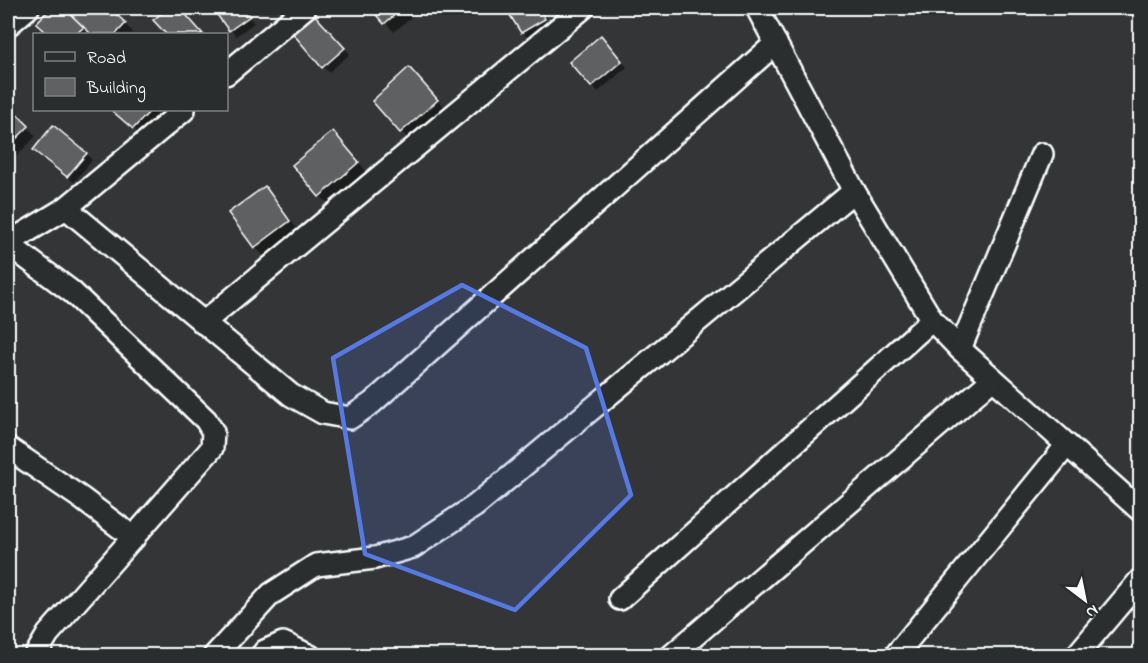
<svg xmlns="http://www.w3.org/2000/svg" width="1148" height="663" font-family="'Indie Flower',sans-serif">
<rect width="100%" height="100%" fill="#333536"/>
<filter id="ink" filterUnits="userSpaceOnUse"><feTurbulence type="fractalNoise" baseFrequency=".0167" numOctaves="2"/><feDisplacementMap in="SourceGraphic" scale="12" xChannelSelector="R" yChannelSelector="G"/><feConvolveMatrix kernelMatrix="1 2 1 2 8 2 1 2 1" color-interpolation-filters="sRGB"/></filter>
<g filter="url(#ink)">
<g fill="#0007">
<polygon points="53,8 107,8 134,33 93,34 90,32 88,34 50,34 38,23"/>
<polygon points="170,8 178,8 202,34 168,34 155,20"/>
<polygon points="214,8 243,8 254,23 236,36"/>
<polygon points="372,8 422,8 394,32"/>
<polygon points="461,8 484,8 472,18"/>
<polygon points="518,8 540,8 550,25 528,38 522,32 510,12"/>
<polygon points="310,12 350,54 329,72 323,67"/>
<polygon points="607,43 627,67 598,92 592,86"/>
<polygon points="418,78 446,109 410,141 374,101"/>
<polygon points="8,107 36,136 8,165"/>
<polygon points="112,110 156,110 162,115 143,137"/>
<polygon points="342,142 367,172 329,204 320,196"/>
<polygon points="86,154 92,160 74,182 41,155"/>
<polygon points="265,188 298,230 264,256 255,247"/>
</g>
<g fill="#5f6162" stroke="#fff" stroke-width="1.5">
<polygon points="51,8 64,8 84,27 76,34 48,34 36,23"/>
<polygon points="64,8 109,8 126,23 116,34 91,34"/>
<polygon points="168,8 180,8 203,34 166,34 153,20"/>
<polygon points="212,8 243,8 250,16 229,31"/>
<polygon points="370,8 403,8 384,24"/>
<polygon points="515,8 539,8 545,19 521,33 508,12"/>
<polygon points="310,10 345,48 322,68 289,29"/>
<polygon points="601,35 622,61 591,87 569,62"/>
<polygon points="409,67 438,100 400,133 372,101"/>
<polygon points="8,105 29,126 8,147"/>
<polygon points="111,110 151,110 133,129"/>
<polygon points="53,125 87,153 67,177 33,150"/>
<polygon points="333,131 359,162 319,197 292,165"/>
<polygon points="265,186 290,221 254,248 228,213"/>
</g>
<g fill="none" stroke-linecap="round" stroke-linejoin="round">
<defs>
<g id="minor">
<polyline points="757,8 854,191 932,320 960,349 1140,510"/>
<polyline points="8,25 28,8"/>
<polyline points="226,74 305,8"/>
<polyline points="66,208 291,395 323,413 350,418 372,403 776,43"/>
<polyline points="8,243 66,208 184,110"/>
<polyline points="8,244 72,292 206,420 213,432 212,448 48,634 35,656"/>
<polyline points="203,323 583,8"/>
<polyline points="960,349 1042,154"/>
<polyline points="8,448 81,498 134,538"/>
<polyline points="620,599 932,320"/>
<polyline points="214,656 271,594 316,565 375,558 413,547 475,506 854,191"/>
<polyline points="261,656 265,651 283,643 310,656"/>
<polyline points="671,656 993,379"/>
<polyline points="895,656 1067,445"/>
<polyline points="1076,656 1140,580"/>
</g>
</defs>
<use href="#minor" stroke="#fff" stroke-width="26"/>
<use href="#minor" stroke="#2a2d2e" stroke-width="21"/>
</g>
</g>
<path fill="#567ae2" fill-opacity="0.2" stroke="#567ae2" stroke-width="4.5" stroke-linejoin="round" d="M462,285L586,348L631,495L515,610L365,554L333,358Z"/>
<rect width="1148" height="663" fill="none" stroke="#2a2d2e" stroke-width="30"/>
<rect x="15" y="15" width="1118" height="633" fill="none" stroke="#fff" stroke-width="2" filter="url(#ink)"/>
<rect x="33" y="33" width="195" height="78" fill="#2a2d2e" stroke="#7f8182" stroke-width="1.5"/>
<rect x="45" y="52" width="30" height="9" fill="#2a2d2e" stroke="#7f8182" stroke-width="1.5"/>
<text x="87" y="63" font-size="18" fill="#ffffff">Road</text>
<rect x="45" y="78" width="30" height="18" fill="#5f6162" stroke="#7f8182" stroke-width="1.5"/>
<text x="87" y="93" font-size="18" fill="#ffffff">Building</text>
<g transform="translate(1085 600) rotate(148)" stroke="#2a2d2e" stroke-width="4.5" paint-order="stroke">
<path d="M0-4.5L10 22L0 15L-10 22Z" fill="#ffffff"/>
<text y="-9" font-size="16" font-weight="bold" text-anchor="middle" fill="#ffffff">N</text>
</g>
</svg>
